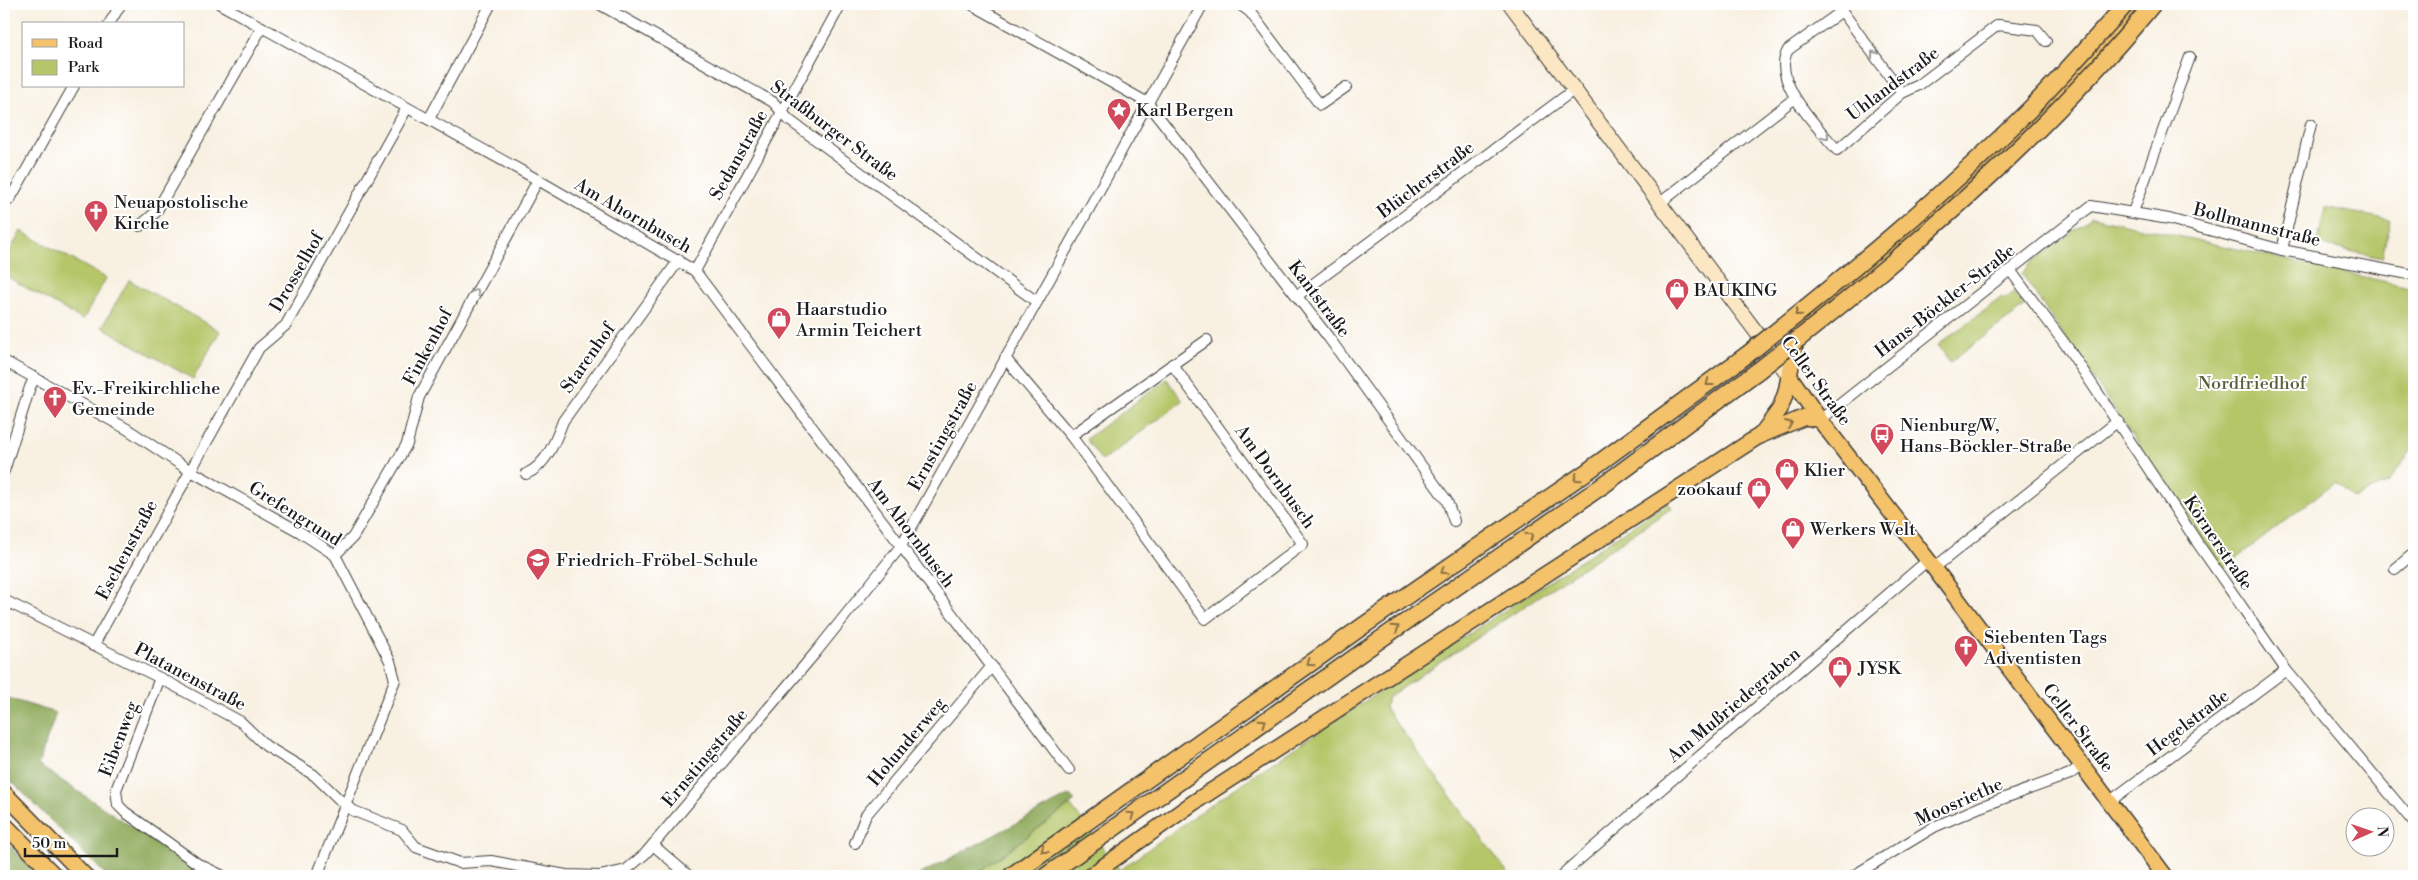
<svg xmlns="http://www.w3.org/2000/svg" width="2418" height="880" font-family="'Libre Bodoni',serif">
<rect width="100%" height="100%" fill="#fff"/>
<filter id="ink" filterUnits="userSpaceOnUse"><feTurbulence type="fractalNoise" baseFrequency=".02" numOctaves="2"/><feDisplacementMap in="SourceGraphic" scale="10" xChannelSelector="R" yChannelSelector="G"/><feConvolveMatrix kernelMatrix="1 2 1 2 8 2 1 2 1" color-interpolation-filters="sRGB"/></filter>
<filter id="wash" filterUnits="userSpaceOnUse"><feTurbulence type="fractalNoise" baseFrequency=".0096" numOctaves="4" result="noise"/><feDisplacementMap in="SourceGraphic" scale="20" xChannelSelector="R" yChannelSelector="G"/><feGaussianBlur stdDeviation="1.12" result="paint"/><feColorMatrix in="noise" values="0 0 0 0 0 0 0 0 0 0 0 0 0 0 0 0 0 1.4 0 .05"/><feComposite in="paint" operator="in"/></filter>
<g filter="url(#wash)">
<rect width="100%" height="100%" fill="#f8f0e1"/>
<g fill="#b5c669" stroke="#687142">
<polygon points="2325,207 2390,220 2382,258 2317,244"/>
<polygon points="2092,217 2414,288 2414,447 2388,483 2353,498 2335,482 2223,569 2022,274 2033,261"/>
<polygon points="21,231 106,278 83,320 4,275 4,262"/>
<polygon points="129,280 220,331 193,379 102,327"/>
<polygon points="2014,293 2025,306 1950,362 1938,345 2002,297 2004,299"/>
<polygon points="1167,379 1183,401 1102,461 1086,439"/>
<path d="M1668,502L1672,508L1388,697L1385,708L1510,876H974L1070,805L1120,870C1297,739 1486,626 1668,502Z"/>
</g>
<g fill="#90ab5d" stroke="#56643c">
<polygon points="4,697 56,713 38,765 207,876 107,876 4,774"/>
<polygon points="1070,795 1075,801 974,876 917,876"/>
<polygon points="4,840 39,876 4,876"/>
</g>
</g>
<g filter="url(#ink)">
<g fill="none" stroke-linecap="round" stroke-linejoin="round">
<defs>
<g id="minor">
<polyline points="220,4 538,180 695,271 1069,770"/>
<polyline points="599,4 773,102 789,120 1037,302"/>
<polyline points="971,4 1148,103 1329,338 1447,501 1454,521"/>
<polyline points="1239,4 1250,12 1320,105 1346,87"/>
<polyline points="109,24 121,4"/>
<path d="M1902,93L1842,11L1788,50C1770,81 1818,127 1837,150L1902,93L1919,85L1998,25L2037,30L2046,41"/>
<polyline points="429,119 491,4"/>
<polyline points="1660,203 1795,98"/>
<polyline points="4,204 10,199 74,86"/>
<polyline points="2133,212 2190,57"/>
<polyline points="140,226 156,212 262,27"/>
<polyline points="2282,250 2311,124"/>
<polyline points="2010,270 2068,348 2199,545 2286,670 2414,823"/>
<polyline points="695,271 841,4"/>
<polyline points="1297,296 1575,89"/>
<polyline points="1005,358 1071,436 1205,619 1303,544 1172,364"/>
<polyline points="4,361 127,429 189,470 300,532 335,555 390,661 395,680 317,876"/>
<polyline points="1820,420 2091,206 2169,219 2282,250 2414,275"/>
<polyline points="1071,436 1207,340"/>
<polyline points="4,471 30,387 35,377"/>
<path d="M526,474C546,466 556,440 563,421L679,260"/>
<polyline points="335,555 353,537 407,444 419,397 538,180"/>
<polyline points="1934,568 2118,421"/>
<polyline points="2395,569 2414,553"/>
<polyline points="4,600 160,678 241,722 266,746 314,775 345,805 354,811 402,830 416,847 460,863 491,861 566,875 600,876 626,870 645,854 816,652 901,546 1203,4"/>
<polyline points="93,646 259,348 286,325 407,108"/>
<polyline points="160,678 116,790 118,805 125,812 198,864 223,876"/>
<polyline points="2109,802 2286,670"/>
<polyline points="855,843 866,815 992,666"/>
<polyline points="653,845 689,876"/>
<polyline points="1563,876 1566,871 1928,560"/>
<polyline points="1853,876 1934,827 1980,807 2070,774 2082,765"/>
</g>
<polyline id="secondary" points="1510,4 1790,377"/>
<g id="primary">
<polyline points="1790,377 1820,420 1934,568 2165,876"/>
<polyline points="1760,436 1780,409 1786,392 1796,340 1801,332 1828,303 1902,240 2033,120 2076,75 2139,4"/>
<polyline points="4,793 85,876"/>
<polyline points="4,824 55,876"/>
<polyline points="1090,876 1193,803 1759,436 1805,417 1820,420"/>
</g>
<g id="trunk">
<polyline points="1011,876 1363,626 1588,471 1748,354"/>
<polyline points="1046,876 1378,641 1602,486 1759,370"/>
</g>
</defs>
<use href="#minor" stroke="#3d3c3a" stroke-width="12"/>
<use href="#secondary" stroke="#3d3c3a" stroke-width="16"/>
<use href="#primary" stroke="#3d3c3a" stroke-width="18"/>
<use href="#trunk" stroke="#3d3c3a" stroke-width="19"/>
<use href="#minor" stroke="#fff" stroke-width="10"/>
<use href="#secondary" stroke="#fbe7c3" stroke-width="14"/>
<use href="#primary" stroke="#f4c26a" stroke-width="15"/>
<use href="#trunk" stroke="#f4c26a" stroke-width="16"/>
<defs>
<g id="trunk-bridge">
<path d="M1748,354C1846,276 1943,196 2031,108C2064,74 2095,39 2126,4"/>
<path d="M1759,370C1900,260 2039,143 2153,4"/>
</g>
</defs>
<use href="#trunk-bridge" stroke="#3d3c3a" stroke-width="19" stroke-linecap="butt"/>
<use href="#trunk-bridge" stroke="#f4c26a" stroke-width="16"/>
</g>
<defs><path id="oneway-chevron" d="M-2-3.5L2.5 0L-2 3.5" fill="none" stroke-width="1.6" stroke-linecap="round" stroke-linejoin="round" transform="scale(1.25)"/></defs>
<g stroke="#999">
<use href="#oneway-chevron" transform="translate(1874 54) rotate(-126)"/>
<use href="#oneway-chevron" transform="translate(1826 136) rotate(52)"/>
<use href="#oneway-chevron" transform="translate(476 292) rotate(-61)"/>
</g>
<g stroke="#886f43">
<use href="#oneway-chevron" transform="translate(1798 313) rotate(141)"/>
<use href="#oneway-chevron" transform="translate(1709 383) rotate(143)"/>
<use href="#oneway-chevron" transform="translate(1789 424) rotate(-23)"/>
<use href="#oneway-chevron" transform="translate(1577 478) rotate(145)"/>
<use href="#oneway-chevron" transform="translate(1530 536) rotate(-35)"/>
<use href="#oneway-chevron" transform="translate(1444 571) rotate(145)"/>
<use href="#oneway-chevron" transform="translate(1396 628) rotate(-35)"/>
<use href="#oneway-chevron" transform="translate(1310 663) rotate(145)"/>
<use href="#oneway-chevron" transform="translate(1263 722) rotate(-35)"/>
<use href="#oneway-chevron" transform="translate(1131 815) rotate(-35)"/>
<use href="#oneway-chevron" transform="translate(1044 850) rotate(143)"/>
</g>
</g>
<defs>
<symbol id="sight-pin" viewBox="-11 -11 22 30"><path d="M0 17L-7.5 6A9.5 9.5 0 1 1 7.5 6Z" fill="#d1495b" stroke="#fff"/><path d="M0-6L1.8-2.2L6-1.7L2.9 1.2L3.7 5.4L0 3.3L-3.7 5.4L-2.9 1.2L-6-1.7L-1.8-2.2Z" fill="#fff"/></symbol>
<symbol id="church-pin" viewBox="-11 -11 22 30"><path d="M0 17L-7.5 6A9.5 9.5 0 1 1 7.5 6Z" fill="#d1495b" stroke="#fff"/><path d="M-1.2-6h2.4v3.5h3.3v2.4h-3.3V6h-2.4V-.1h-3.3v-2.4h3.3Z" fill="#fff"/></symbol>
<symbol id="shop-pin" viewBox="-11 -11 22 30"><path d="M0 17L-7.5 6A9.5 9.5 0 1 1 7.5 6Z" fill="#d1495b" stroke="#fff"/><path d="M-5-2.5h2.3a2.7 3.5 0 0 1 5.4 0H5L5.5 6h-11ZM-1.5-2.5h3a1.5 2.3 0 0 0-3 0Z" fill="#fff"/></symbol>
<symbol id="bus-pin" viewBox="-11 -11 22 30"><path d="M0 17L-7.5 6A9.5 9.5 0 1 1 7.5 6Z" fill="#d1495b" stroke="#fff"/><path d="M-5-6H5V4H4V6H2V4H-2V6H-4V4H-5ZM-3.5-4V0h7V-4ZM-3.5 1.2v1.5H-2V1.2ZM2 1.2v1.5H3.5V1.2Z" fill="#fff"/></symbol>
<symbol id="school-pin" viewBox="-11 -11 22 30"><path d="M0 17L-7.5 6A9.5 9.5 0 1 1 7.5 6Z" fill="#d1495b" stroke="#fff"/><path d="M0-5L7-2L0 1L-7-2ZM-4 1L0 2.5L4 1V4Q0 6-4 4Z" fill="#fff"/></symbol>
</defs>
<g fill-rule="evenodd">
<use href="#sight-pin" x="1105" y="96" width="28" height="38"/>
<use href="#church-pin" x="82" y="198" width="28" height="38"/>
<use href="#shop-pin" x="1663" y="276" width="28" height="38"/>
<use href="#shop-pin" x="765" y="305" width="28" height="38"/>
<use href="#church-pin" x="41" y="384" width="28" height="38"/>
<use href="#bus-pin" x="1868" y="421" width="28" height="38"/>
<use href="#shop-pin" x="1773" y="456" width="28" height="38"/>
<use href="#shop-pin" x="1745" y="475" width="28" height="38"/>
<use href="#shop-pin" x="1779" y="515" width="28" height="38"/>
<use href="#school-pin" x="524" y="546" width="28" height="38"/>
<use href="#church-pin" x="1952" y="633" width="28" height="38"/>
<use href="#shop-pin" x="1826" y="654" width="28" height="38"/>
</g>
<g text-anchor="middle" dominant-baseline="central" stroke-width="4" stroke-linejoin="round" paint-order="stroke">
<g font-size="18" fill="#1c1c1c" stroke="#fff">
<text transform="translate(1893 84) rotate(-37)">Uhlandstraße</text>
<text transform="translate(834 131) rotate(37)">Straßburger Straße</text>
<text transform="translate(739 155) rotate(-61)">Sedanstraße</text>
<text transform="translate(1426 180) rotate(-37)">Blücherstraße</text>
<text transform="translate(633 216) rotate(30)">Am Ahornbusch</text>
<text transform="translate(2257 225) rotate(14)">Bollmannstraße</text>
<text transform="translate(297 272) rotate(-60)">Drosselhof</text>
<text transform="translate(1319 299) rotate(53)">Kantstraße</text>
<text transform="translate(1945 301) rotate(-38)">Hans-Böckler-Straße</text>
<text transform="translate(428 347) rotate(-62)">Finkenhof</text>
<text transform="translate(588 358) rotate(-55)">Starenhof</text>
<text transform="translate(1816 381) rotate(54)">Celler Straße</text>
<text transform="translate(943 436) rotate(-61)">Ernstingstraße</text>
<text transform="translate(1275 477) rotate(54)">Am Dornbusch</text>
<text transform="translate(295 514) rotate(32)">Grefengrund</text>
<text transform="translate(911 533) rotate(53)">Am Ahornbusch</text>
<text transform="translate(2218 543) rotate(56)">Körnerstraße</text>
<text transform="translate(127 550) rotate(-62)">Eschenstraße</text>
<text transform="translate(190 677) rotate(28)">Platanenstraße</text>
<text transform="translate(1734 705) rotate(-40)">Am Mußriedegraben</text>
<text transform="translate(2188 723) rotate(-37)">Hegelstraße</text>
<text transform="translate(2078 728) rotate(53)">Celler Straße</text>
<text transform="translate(119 739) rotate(-69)">Eibenweg</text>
<text transform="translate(907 742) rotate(-50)">Holunderweg</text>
<text transform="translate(705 758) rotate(-50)">Ernstingstraße</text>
<text transform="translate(1959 802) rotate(-24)">Moosriethe</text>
</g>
<g font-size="18" fill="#1c1c1c" stroke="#fff" text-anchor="start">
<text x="1136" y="110">Karl Bergen</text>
<text x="114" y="202">Neuapostolische<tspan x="114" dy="21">Kirche</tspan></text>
<text x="1694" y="290">BAUKING</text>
<text x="796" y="309">Haarstudio<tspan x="796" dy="21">Armin Teichert</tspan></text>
<text x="72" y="388">Ev.-Freikirchliche<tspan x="72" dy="21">Gemeinde</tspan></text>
<text x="1900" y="425">Nienburg/W,<tspan x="1900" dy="21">Hans-Böckler-Straße</tspan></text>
<text x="1804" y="470">Klier</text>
<text x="1742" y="489" text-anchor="end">zookauf</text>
<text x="1810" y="529">Werkers Welt</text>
<text x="556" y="560">Friedrich-Fröbel-Schule</text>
<text x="1984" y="637">Siebenten Tags<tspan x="1984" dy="21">Adventisten</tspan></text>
<text x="1858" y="668">JYSK</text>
</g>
<g font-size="18" fill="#59603b" stroke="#fff">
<text x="2252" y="383">Nordfriedhof</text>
</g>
</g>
<rect width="2418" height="880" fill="none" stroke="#fff" stroke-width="20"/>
<rect x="22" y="22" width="162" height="65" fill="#ffffff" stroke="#a4a4a4"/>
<rect x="32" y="39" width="25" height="8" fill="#f4c26a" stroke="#a4a4a4"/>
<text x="68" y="48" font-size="15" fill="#1c1c1c">Road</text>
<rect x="32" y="60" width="25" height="15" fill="#b5c669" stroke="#a4a4a4"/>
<text x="68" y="72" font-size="15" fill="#1c1c1c">Park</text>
<g transform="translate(2370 832) rotate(88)"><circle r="24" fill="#ffffff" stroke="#a4a4a4"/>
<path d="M0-4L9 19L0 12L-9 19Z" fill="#d1495b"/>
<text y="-8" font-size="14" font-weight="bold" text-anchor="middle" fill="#1c1c1c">N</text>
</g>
<path d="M25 848v8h92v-8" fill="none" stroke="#1c1c1c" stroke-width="2.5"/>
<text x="32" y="848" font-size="15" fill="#1c1c1c" stroke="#ffffff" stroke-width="4" paint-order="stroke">50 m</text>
</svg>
